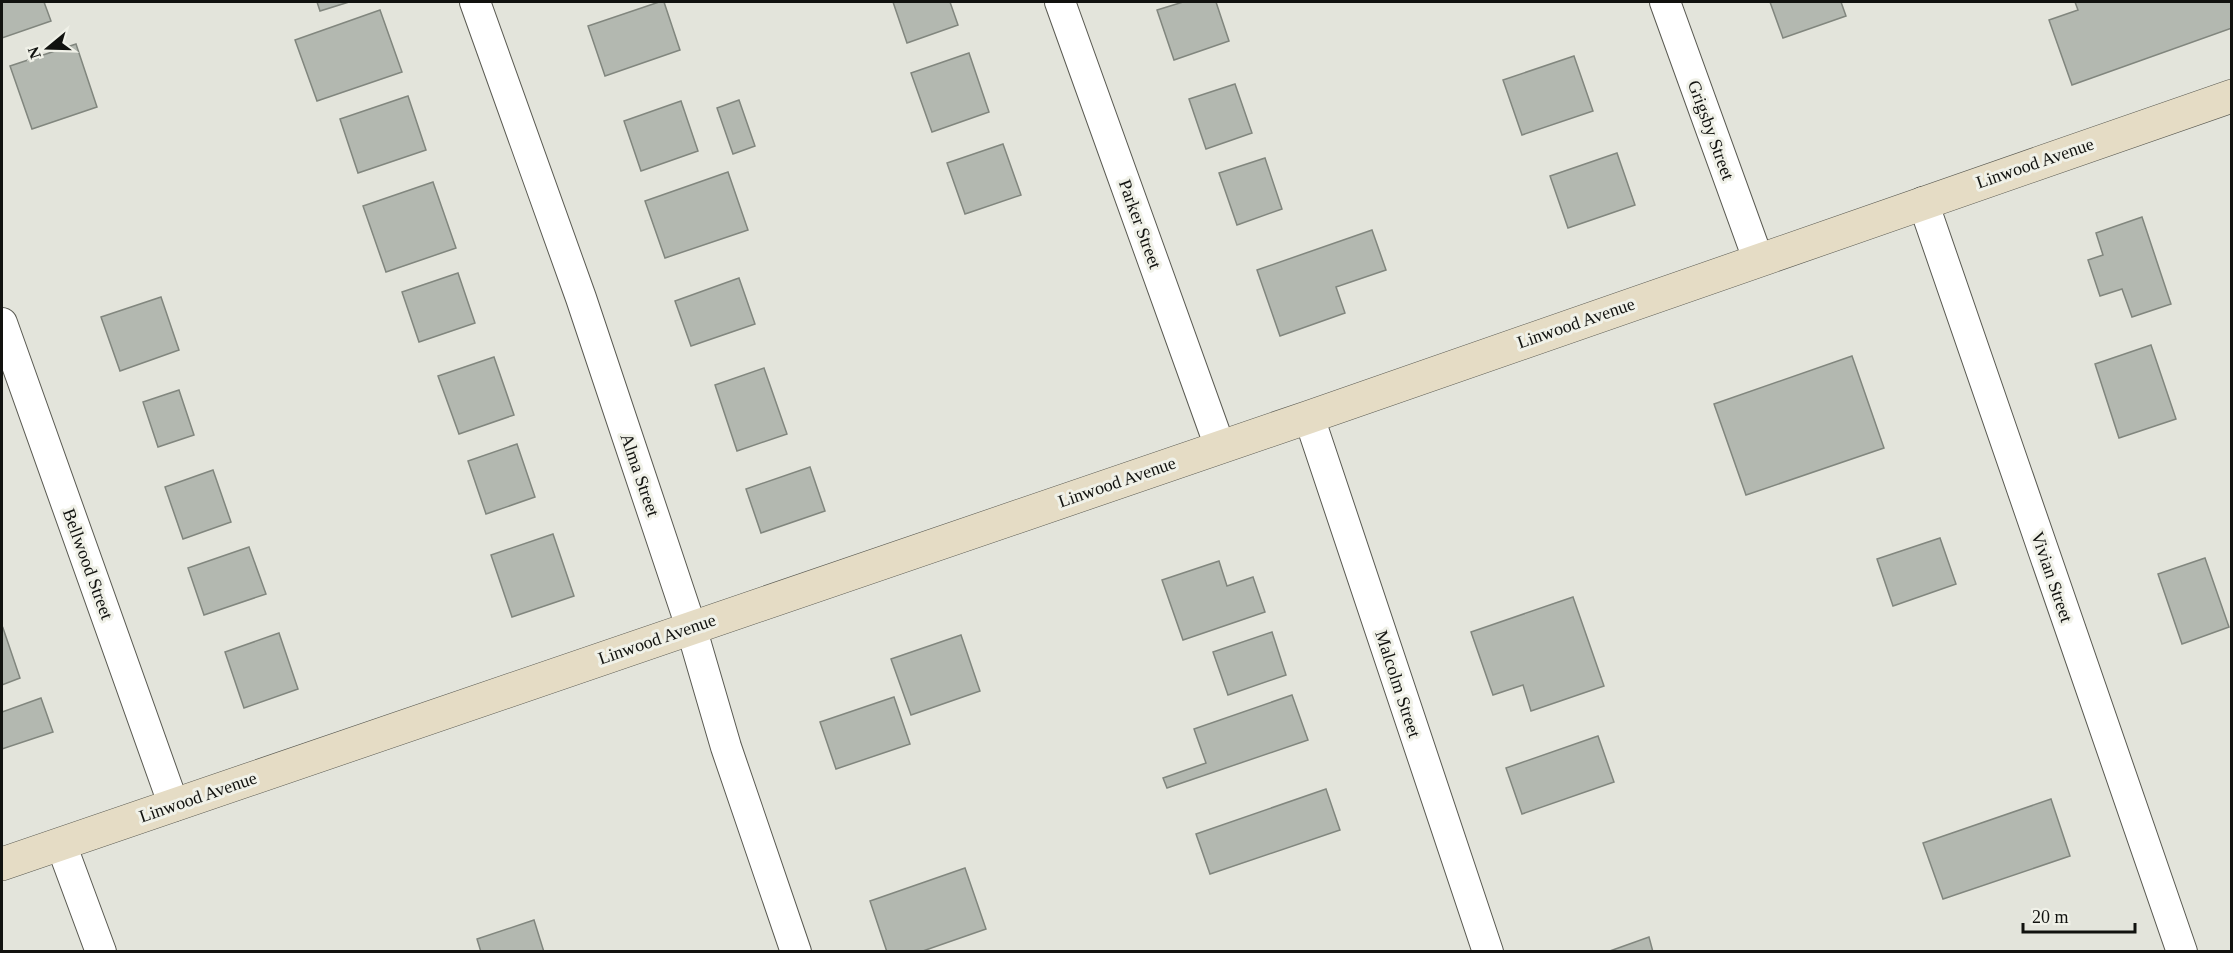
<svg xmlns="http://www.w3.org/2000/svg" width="2233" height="953" font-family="Georgia,serif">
<rect width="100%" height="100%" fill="#e3e4db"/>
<g fill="#b3b8b0" stroke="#81867e" stroke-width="1.5">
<polygon points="2,2 44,2 51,21 2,38"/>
<polygon points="317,2 349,2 320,11"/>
<polygon points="659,2 664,2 680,50 605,76 588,26"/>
<polygon points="893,2 950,2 958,25 907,43"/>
<polygon points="1183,2 1216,2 1229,41 1174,60 1157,10"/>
<polygon points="1770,2 1841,2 1846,16 1783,38"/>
<polygon points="2075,2 2232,2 2232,28 2072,85 2049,20 2078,10"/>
<polygon points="380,10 402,72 317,101 295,40"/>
<polygon points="76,44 97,107 32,129 10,66"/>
<polygon points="969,53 989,112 932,132 911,73"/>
<polygon points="1574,56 1593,111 1522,135 1503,80"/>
<polygon points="1235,84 1252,133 1206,149 1189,99"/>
<polygon points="408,96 426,150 358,173 340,119"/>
<polygon points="739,100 755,146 733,154 717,108"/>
<polygon points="681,101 698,151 641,171 624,121"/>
<polygon points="1003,144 1021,195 965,214 947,163"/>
<polygon points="1617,153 1635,205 1568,228 1550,176"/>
<polygon points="1265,158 1282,209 1237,225 1219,173"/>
<polygon points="728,172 748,230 665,258 645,201"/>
<polygon points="433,182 456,248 386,272 363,206"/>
<polygon points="2142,217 2171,304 2132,317 2122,289 2100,296 2088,260 2103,255 2096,233"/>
<polygon points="1372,230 1386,270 1336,287 1345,313 1280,336 1257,270"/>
<polygon points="458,273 475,323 419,342 402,292"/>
<polygon points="739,278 755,324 691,346 675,301"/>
<polygon points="161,297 179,350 120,371 101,317"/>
<polygon points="2151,345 2176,419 2119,438 2095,364"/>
<polygon points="1852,356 1884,448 1746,495 1714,404"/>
<polygon points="494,357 514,415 459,434 438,376"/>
<polygon points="764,368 787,434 737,451 715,385"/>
<polygon points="179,390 194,435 158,447 143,402"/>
<polygon points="517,444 535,497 486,514 468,461"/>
<polygon points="810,467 825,511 761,533 746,489"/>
<polygon points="213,470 231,522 183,539 165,487"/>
<polygon points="553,534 574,596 512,617 491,555"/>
<polygon points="1940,538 1956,584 1893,606 1877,559"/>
<polygon points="249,547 266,594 204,615 188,568"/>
<polygon points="2205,558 2229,627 2182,644 2158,574"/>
<polygon points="1219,561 1227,586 1253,577 1265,612 1183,640 1162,580"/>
<polygon points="1573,597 1604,686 1531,711 1523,685 1493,695 1471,632"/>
<polygon points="3,628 20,678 2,685 2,629"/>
<polygon points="1272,632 1286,675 1228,695 1213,652"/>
<polygon points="279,633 298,689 244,708 225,652"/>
<polygon points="961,635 980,691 911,715 891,659"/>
<polygon points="1292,695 1308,740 1167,788 1163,778 1206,763 1194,729"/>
<polygon points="894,697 910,744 836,769 820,722"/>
<polygon points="41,698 53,732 2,749 2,712"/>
<polygon points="1598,736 1614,782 1522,814 1506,768"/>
<polygon points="1326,789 1340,830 1210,874 1196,834"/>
<polygon points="2051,799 2070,856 1943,899 1923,843"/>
<polygon points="965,868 986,929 920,952 887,952 870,901"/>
<polygon points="534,920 544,952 481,952 477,939"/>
<polygon points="1649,937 1653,952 1607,952"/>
</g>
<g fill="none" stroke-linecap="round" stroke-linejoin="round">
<defs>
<g id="street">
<polyline points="475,2 581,298 691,627 726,747 796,952"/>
<polyline points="1060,2 1220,447"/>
<polyline points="1665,2 1758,259"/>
<polyline points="1923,202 2182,952"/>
<polyline points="2,323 174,806"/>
<polyline points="1309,417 1488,952"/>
<polyline points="61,844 101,952"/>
</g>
<polyline id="secondary" points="2,864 1309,417 2232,96"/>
</defs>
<use href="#street" stroke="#5a5a52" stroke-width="32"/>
<use href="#secondary" stroke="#5a5a52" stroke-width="34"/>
<use href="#street" stroke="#fff" stroke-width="30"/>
<use href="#secondary" stroke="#e5dcc5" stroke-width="33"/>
</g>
<g text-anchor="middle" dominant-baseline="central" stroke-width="6" stroke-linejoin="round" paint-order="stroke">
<g font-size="18" fill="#11120f" stroke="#f0f1e8">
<text transform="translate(1711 130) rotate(70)">Grigsby Street</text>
<text transform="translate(2035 163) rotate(-19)">Linwood Avenue</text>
<text transform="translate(1140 224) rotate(70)">Parker Street</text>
<text transform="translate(1576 323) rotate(-19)">Linwood Avenue</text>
<text transform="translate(640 475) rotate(71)">Alma Street</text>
<text transform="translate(1117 482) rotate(-19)">Linwood Avenue</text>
<text transform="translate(88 564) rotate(70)">Bellwood Street</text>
<text transform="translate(2052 577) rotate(71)">Vivian Street</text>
<text transform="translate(657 639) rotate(-19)">Linwood Avenue</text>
<text transform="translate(1398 684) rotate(72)">Malcolm Street</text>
<text transform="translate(198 797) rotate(-19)">Linwood Avenue</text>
</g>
</g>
<rect width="2233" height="953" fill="none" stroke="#11120f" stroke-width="6"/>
<g transform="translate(48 48) rotate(251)" stroke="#f0f1e8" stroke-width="4.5" paint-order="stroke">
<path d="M0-4.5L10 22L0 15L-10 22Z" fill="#11120f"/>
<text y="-9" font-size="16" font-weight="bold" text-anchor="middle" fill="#11120f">N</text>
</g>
<path d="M2023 923v9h112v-9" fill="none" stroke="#11120f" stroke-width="3"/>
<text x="2032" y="923" font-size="18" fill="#11120f" stroke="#f0f1e8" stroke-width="4.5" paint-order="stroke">20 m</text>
</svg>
